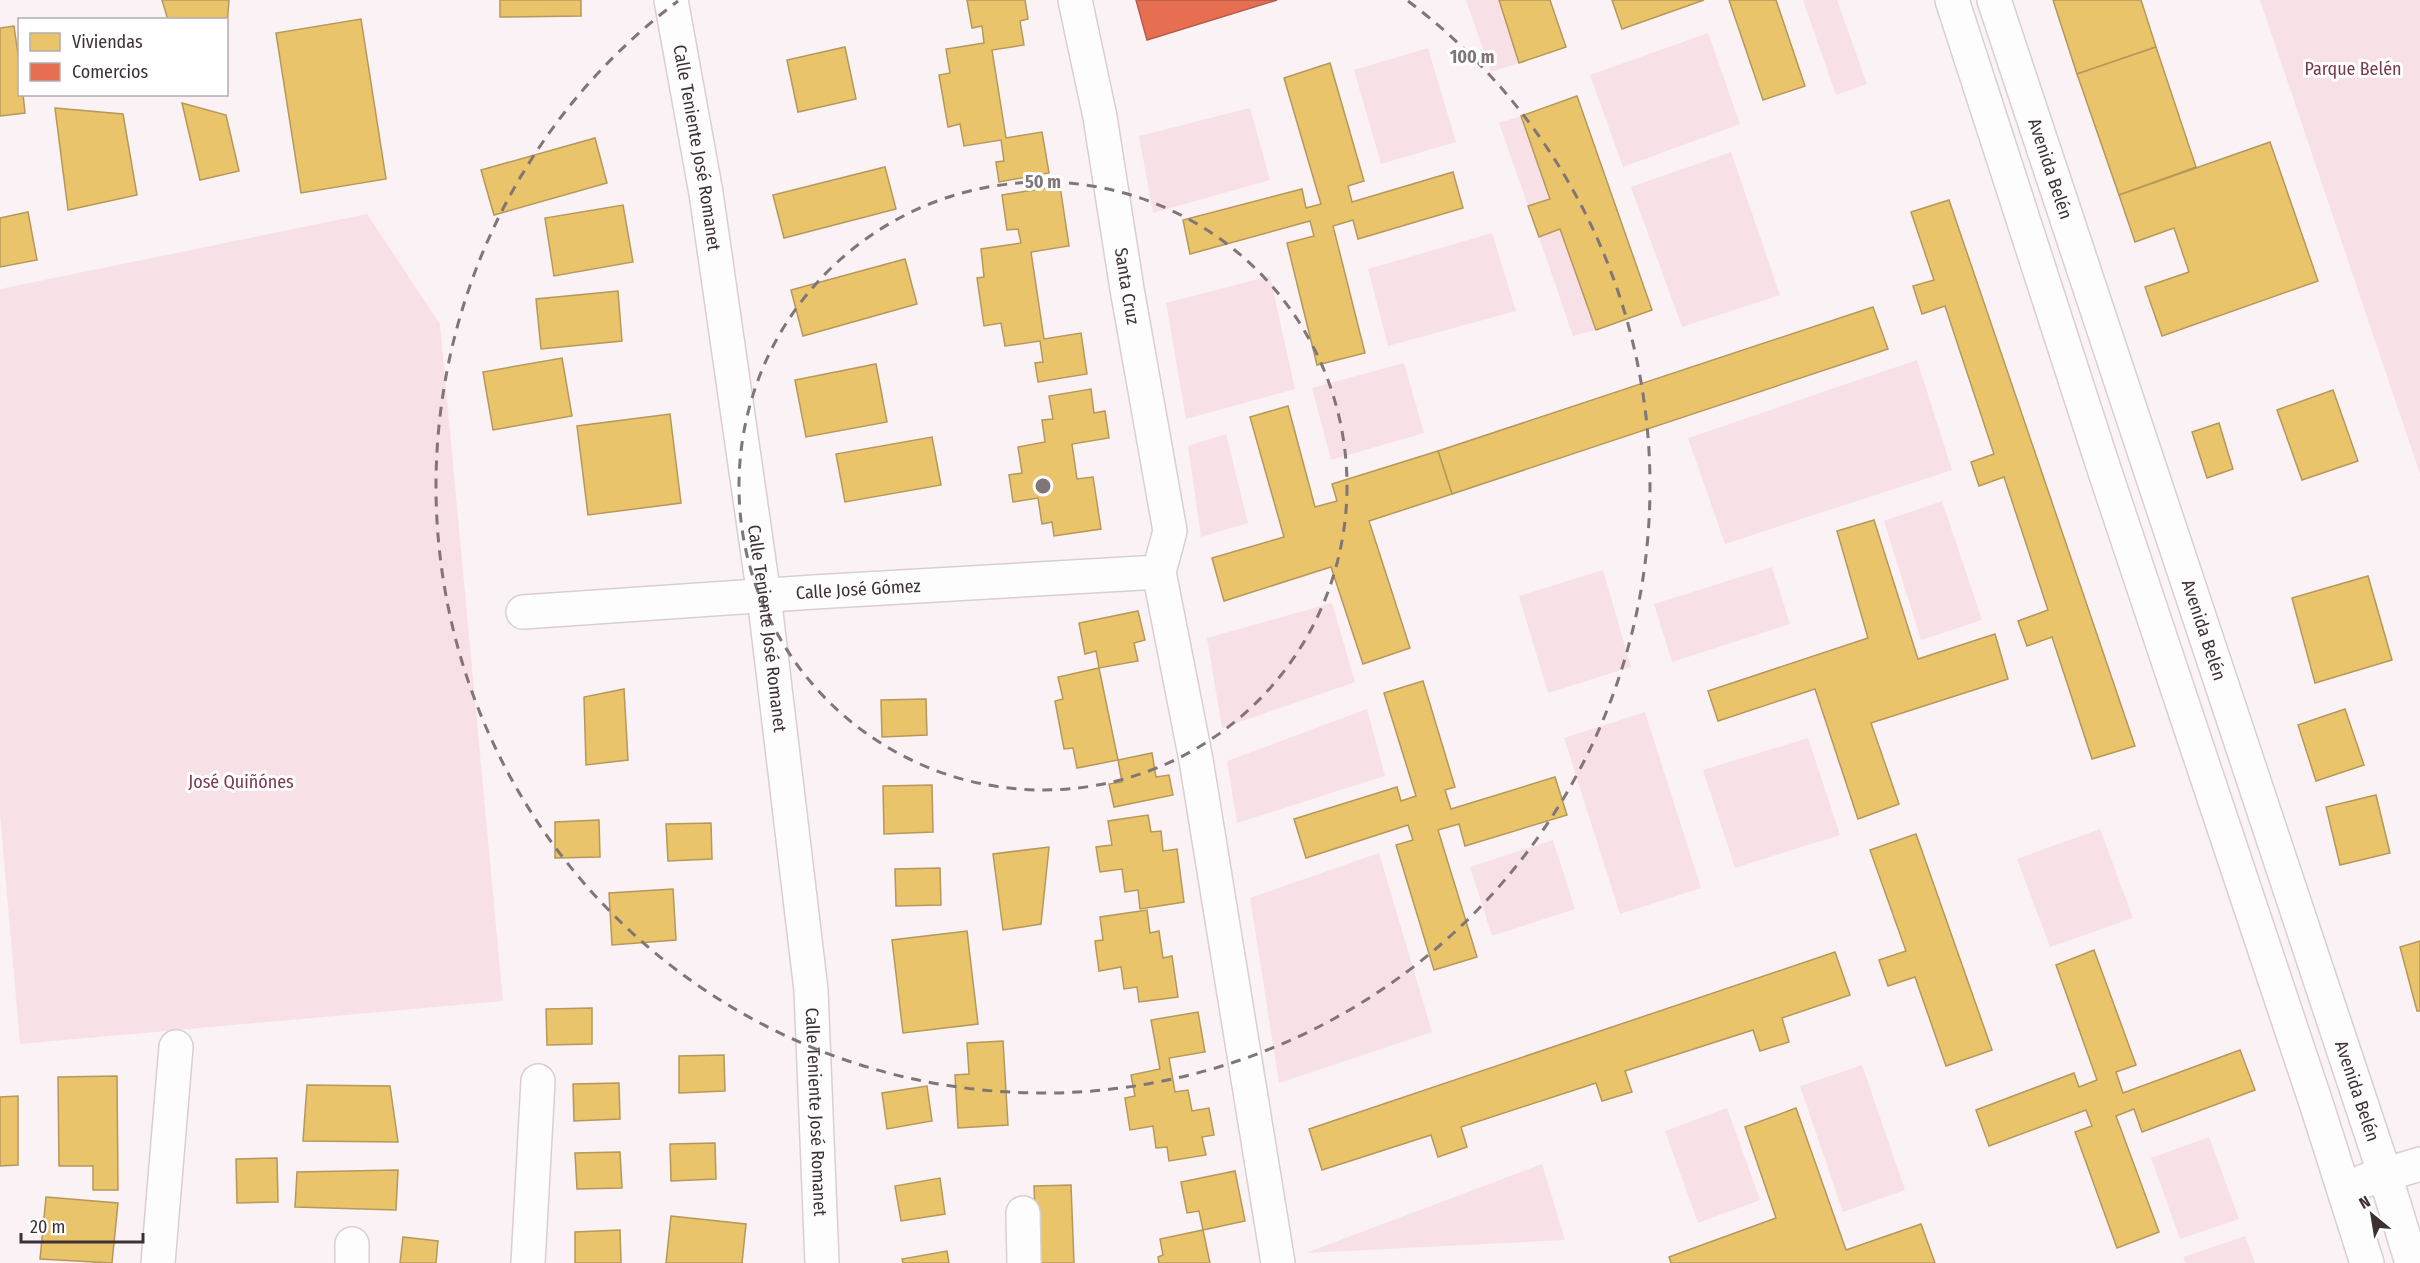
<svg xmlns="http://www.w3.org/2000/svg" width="2420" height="1263" font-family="'Fira Sans Condensed',sans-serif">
<rect width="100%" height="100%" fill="#faf2f4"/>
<g fill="#f8e1e6">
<polygon points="1466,0 1499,0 1519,63 1491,72"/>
<polygon points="1803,0 1837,0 1867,84 1836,95"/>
<polygon points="2260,0 2420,0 2420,474"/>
<polygon points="1708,33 1740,124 1623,167 1590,75"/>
<polygon points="1428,48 1456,142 1381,164 1354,70"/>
<polygon points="1250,108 1270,180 1153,213 1139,136"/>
<polygon points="1521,116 1550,199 1528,206 1499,123"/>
<polygon points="1731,152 1780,295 1682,327 1631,187"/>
<polygon points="367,214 440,324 503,1001 20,1044 0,814 0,289"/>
<polygon points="1560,229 1596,330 1573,336 1539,237"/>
<polygon points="1492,233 1516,311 1388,346 1368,269"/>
<polygon points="1270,276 1295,389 1186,419 1166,303"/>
<polygon points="1917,360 1952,470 1725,544 1688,438"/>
<polygon points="1404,363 1424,433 1331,460 1312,388"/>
<polygon points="1226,434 1248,523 1201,537 1188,446"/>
<polygon points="1942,501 1982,620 1921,640 1884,521"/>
<polygon points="1772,567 1790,624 1672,662 1654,604"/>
<polygon points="1603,570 1631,667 1548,693 1519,596"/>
<polygon points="1332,603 1355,682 1222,728 1207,638"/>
<polygon points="1367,709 1385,776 1237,823 1227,761"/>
<polygon points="1645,712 1701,888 1620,914 1564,738"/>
<polygon points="1808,738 1840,835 1735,868 1703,770"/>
<polygon points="2100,829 2133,918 2050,947 2017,859"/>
<polygon points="1553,840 1575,909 1492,936 1470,867"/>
<polygon points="1379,853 1432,1032 1279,1083 1250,898"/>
<polygon points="1862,1065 1905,1190 1843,1212 1800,1086"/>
<polygon points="1727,1108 1760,1200 1698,1223 1665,1131"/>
<polygon points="2209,1137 2239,1219 2180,1239 2151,1158"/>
<polygon points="1542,1164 1565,1240 1306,1253"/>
<polygon points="2245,1236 2255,1263 2186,1263 2183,1257"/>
</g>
<g fill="#e9c46a" stroke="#b6985a" stroke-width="1.5">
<polygon points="162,0 229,0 226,38 226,20 168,20"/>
<polygon points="500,0 581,0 581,16 500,17"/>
<polygon points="967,0 1025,0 1028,19 1020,21 1024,45 992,50 1006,138 1042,132 1049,173 999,182 996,162 1004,161 1001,140 964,146 960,124 948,127 939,75 950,73 946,49 984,43 982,26 972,28"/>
<polygon points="1499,0 1550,0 1566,47 1519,63"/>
<polygon points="1612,0 1704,0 1622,29"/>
<polygon points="1729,0 1776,0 1805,86 1763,100"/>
<polygon points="2053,0 2141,0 2156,47 2077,74"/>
<polygon points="361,19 386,179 301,193 276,33"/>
<polygon points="14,26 20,69 20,94 23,94 25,113 0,116 0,28"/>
<polygon points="845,47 856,99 798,112 787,60"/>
<polygon points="2156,47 2196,167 2119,195 2077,74"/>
<polygon points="1330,63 1364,181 1348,186 1352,202 1453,172 1463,208 1358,239 1353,220 1333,226 1365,353 1317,365 1287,243 1314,236 1310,221 1190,254 1183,220 1302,189 1306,208 1321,204 1284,78"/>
<polygon points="1577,96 1652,310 1596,330 1560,229 1539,237 1528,206 1550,199 1521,116"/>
<polygon points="182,103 226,115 239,171 200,180"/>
<polygon points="55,108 123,114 137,195 68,210"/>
<polygon points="595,138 607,183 494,215 481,170"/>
<polygon points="2270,142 2318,281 2162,336 2145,287 2189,272 2174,228 2135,242 2119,195"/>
<polygon points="885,167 896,209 784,238 773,195"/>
<polygon points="1060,186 1069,246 1031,252 1044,339 1081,333 1087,374 1038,382 1035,363 1043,362 1040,341 1005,346 1001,323 984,326 977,278 984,277 981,249 1021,243 1018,229 1007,230 1002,195"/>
<polygon points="1949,200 2135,746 2092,759 2052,637 2027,646 2018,621 2048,610 2004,477 1979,486 1971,462 1994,454 1945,306 1922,314 1913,286 1934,280 1911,212"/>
<polygon points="623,205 633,262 554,276 545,218"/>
<polygon points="28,212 37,260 0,267 0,218"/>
<polygon points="905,259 917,304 803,336 791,290"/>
<polygon points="618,291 622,341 541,349 536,299"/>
<polygon points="1873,307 1888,349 1452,494 1438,451"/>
<polygon points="562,358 572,416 493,430 483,372"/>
<polygon points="876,364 887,422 806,437 795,380"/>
<polygon points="1091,389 1094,413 1105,411 1109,438 1072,444 1077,479 1093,477 1101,529 1054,536 1052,522 1042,524 1038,498 1013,502 1009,475 1022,473 1018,447 1045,442 1042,420 1053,419 1049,396"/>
<polygon points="2333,390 2358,461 2302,480 2277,410"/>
<polygon points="1288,406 1315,507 1337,501 1332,484 1438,451 1452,494 1369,521 1410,648 1363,664 1331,567 1224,601 1212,558 1284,537 1250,417"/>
<polygon points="670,414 681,503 588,515 577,426"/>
<polygon points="2219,423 2233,469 2207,478 2192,432"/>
<polygon points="932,437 941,485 845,502 836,454"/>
<polygon points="1874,520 1918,659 1995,634 2008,679 1871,723 1899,804 1858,819 1815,689 1718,721 1708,691 1868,638 1837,531"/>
<polygon points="2368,576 2392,660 2315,683 2292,598"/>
<polygon points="1138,611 1145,640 1134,643 1138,661 1099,668 1096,651 1085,654 1079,623"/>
<polygon points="1099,668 1118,760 1077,768 1073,748 1064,749 1055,701 1063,699 1058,677"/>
<polygon points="1423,681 1455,787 1445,790 1451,809 1555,777 1567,815 1465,846 1459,824 1438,830 1477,957 1434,970 1396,845 1413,840 1408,825 1306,858 1294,819 1397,787 1401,801 1416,796 1384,693"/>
<polygon points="624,689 628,760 586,765 584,697"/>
<polygon points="926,699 927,735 882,737 881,700"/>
<polygon points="2345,709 2364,765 2316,781 2298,725"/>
<polygon points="1152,753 1156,777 1169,775 1173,795 1114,807 1109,784 1122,782 1118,760"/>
<polygon points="932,785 933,832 884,834 883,786"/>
<polygon points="2376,795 2390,853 2340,865 2326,807"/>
<polygon points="1148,815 1151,832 1161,831 1163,851 1177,849 1184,902 1140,909 1138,890 1125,892 1122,869 1100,872 1096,847 1112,845 1108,821"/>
<polygon points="599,820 600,857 555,858 555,822"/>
<polygon points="711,823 712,859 668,861 666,824"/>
<polygon points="1916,834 1992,1050 1946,1066 1915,977 1888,986 1879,960 1906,951 1870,850"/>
<polygon points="1049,847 1041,924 1003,930 993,854"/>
<polygon points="940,868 941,905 896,906 895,869"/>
<polygon points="673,889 676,940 612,945 609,893"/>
<polygon points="1147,910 1150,933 1159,931 1163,958 1172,956 1178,997 1139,1002 1137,987 1124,989 1121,967 1099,971 1095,941 1103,940 1100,917"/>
<polygon points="967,931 978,1024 903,1033 892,940"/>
<polygon points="2420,941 2420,1011 2417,1011 2400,947"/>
<polygon points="2094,950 2136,1065 2116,1072 2123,1093 2240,1050 2255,1090 2142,1132 2134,1109 2116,1116 2159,1232 2117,1248 2075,1132 2092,1126 2086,1110 1989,1146 1976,1110 2074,1073 2079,1087 2097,1080 2056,965"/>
<polygon points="1835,952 1850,995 1782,1018 1789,1042 1760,1051 1753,1030 1625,1071 1632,1092 1602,1101 1596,1083 1461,1127 1467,1147 1438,1157 1431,1135 1322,1170 1309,1129"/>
<polygon points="592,1008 592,1044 547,1045 546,1009"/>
<polygon points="1198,1012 1205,1052 1169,1058 1175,1092 1188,1090 1192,1111 1209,1108 1214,1135 1202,1137 1206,1155 1169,1161 1167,1147 1156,1148 1153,1126 1130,1130 1125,1098 1135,1096 1131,1075 1160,1069 1151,1020"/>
<polygon points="1003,1041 1008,1125 958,1128 955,1075 969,1074 967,1043"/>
<polygon points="724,1055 725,1091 679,1093 679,1056"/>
<polygon points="117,1076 118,1190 93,1190 93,1166 59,1166 58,1077"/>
<polygon points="619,1083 620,1119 574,1121 573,1084"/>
<polygon points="307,1085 390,1086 398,1142 303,1141"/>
<polygon points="927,1086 932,1121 887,1129 882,1093"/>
<polygon points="18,1096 18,1165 0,1166 0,1097"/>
<polygon points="1796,1108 1846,1250 1921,1224 1935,1263 1671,1263 1669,1257 1776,1218 1745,1127"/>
<polygon points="715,1143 716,1179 671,1181 670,1144"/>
<polygon points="620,1152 622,1188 577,1189 575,1153"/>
<polygon points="277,1158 278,1202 237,1203 236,1159"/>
<polygon points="398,1170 396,1210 295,1207 297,1172"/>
<polygon points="1235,1171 1245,1221 1203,1230 1199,1211 1187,1213 1181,1182"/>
<polygon points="940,1178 945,1214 901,1221 895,1186"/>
<polygon points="1071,1185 1074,1263 1037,1263 1034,1186"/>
<polygon points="46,1197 118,1203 112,1263 40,1259"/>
<polygon points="671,1216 746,1224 742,1263 666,1263"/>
<polygon points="620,1230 621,1263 575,1263 575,1232"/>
<polygon points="1203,1230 1210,1263 1159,1263 1158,1257 1163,1255 1160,1239"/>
<polygon points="403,1237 438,1241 436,1263 400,1263"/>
<polygon points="947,1251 949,1263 903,1263 902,1259"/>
</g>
<polygon fill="#e76f51" stroke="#b45c48" stroke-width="1.5" points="1136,0 1277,0 1147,40"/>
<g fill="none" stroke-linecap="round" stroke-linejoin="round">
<defs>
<g id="minor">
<path id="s1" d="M671,0L706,193L764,596L811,990L822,1263"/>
<path id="s2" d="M1075,0L1100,117L1127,289L1170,531L1159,572L1196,760L1278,1263"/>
<polyline points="1952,0 2105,472 2317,1106 2367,1263"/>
<path id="s3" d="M1994,0L2385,1175L2412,1263"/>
<path id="s4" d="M523,612L814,592L1159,572"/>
<polyline points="2364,1181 2420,1164"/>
<polyline points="1023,1213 1024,1263"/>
<polyline points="158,1263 176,1047"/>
<polyline points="352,1263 352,1244"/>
<polyline points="528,1263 538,1081"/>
</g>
</defs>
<use href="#minor" stroke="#d9cfd1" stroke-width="36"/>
<use href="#minor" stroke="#fefdfd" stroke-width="33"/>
</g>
<g fill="none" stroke="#807577" stroke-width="3" stroke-dasharray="10 8">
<circle cx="1043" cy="486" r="304"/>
<path d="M1408 1A607 607 0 1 1 678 1"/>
</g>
<g text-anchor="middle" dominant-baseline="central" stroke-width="6" stroke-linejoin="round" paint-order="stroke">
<g font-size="18" fill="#7a394c" stroke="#fff">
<text x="2353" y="69">Parque Belén</text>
<text x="241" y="782">José Quiñónes</text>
</g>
<g font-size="18" fill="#3e3134" stroke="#fff">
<text stroke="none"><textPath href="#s1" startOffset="150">Calle Teniente José Romanet</textPath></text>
<text stroke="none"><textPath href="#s3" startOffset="178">Avenida Belén</textPath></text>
<text stroke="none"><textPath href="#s2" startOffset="291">Santa Cruz</textPath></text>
<text stroke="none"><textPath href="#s4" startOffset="336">Calle José Gómez</textPath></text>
<text stroke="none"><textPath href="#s1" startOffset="636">Calle Teniente José Romanet</textPath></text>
<text stroke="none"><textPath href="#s3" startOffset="664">Avenida Belén</textPath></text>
<text stroke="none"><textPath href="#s3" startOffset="1150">Avenida Belén</textPath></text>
<text stroke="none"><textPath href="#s1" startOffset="1122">Calle Teniente José Romanet</textPath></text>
</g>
</g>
<circle cx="1043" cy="486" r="9" fill="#807577" stroke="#fff" stroke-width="3"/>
<g font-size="18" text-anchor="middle" font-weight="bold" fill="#807577" stroke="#fff" stroke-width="6" stroke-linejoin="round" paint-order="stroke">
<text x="1472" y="63">100 m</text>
<text x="1043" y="188">50 m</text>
</g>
<rect x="18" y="18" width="210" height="78" fill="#ffffff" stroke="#b2adae" stroke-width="1.5"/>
<rect x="30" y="33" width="30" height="18" fill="#e9c46a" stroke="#b2adae" stroke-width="1.5"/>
<text x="72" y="48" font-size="18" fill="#3e3134">Viviendas</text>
<rect x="30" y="63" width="30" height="18" fill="#e76f51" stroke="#b2adae" stroke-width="1.5"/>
<text x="72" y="78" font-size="18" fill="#3e3134">Comercios</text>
<g transform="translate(2372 1215) rotate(330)" stroke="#ffffff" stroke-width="4.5" paint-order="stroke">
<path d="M0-4.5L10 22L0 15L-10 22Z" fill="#3e3134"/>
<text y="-9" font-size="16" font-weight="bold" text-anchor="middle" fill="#3e3134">N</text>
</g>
<path d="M21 1233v9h122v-9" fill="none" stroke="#3e3134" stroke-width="3"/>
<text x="30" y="1233" font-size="18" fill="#3e3134" stroke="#ffffff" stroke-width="4.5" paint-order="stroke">20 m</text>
</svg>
